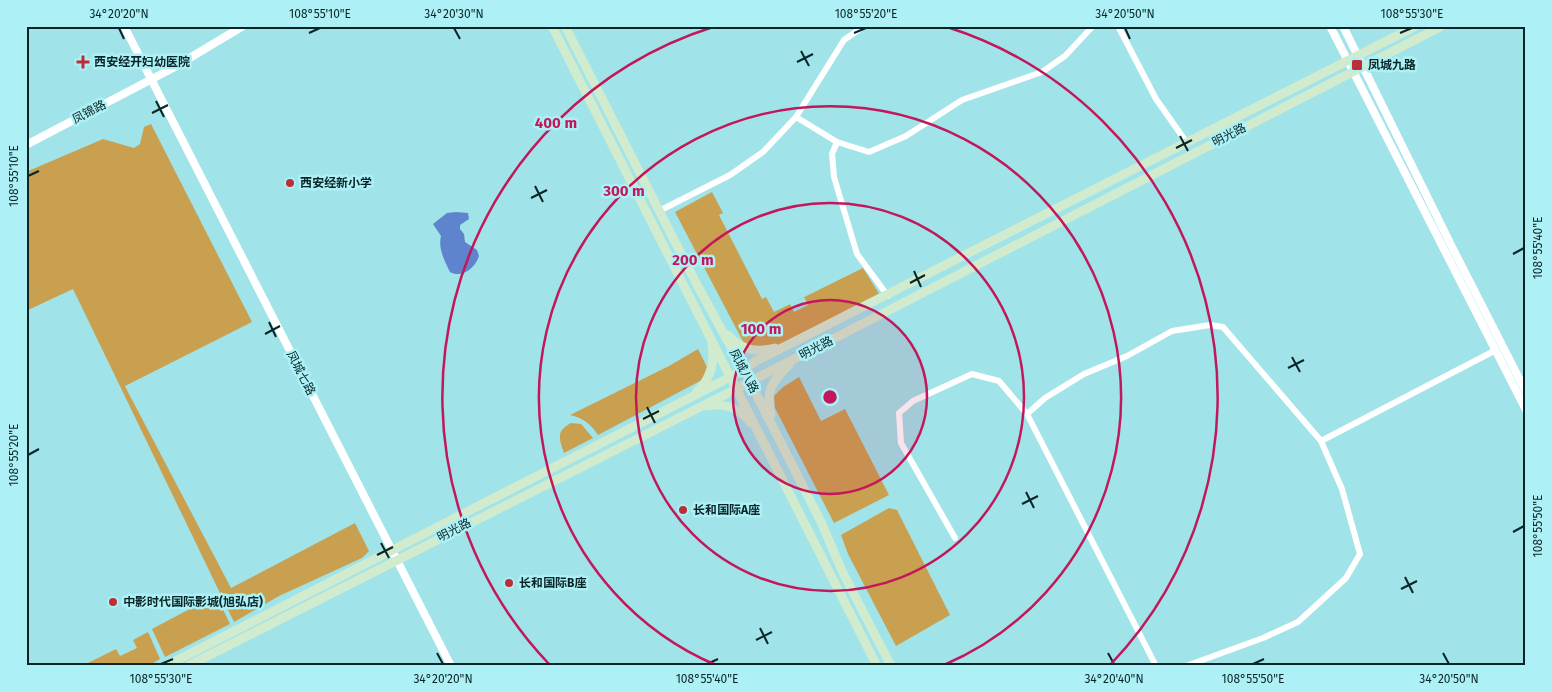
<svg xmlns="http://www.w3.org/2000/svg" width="1552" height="692" font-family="'Fira Sans','Noto Sans SC',sans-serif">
<rect width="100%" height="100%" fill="#a0e3e9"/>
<g fill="#c9a04f" fill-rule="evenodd">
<polygon points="151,124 252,322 125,386 129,394 231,588 355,523 369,551 362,558 279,596 234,622 73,289 26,311 26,172 103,139 134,148 140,144 144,127"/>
<path d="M712,192L723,213L719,215L762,299L766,297L774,312L863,268L880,295L772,351H748L675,212ZM804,297L808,305L794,312L790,304Z"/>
<path d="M698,349L707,367L702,380L598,435C591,424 583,418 570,415L669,366Z"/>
<polygon points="799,377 821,421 845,409 889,495 834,523 775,408 774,396 783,387"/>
<path d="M571,423L581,424L593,438L564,453C559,438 556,431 571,423Z"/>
<polygon points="889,508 897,510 950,615 896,646 848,554 841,535"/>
<polygon points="216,595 230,624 165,657 152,629"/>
<polygon points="148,632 160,659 148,666 86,664 116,649 120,656 137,648 133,640"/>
</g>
<path fill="#5d84cc" d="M456,212L468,213L469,219L460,225V229L464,234L465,242L477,250L479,256C476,267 462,279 450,272C444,260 438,248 441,236L433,224L447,213Z"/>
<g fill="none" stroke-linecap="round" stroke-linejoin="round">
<g stroke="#fff" stroke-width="6">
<polyline points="1118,26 1156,99 1187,143"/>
<polyline points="796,117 837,142 869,152 906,136 962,100 1042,72 1065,56 1093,26"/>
<polyline points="837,142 832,154 834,177 857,254 888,296"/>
<polyline points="659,211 730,175 763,152 796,117 844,40 864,26"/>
<polyline points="1027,414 1045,398 1084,374 1127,356 1172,331 1210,325 1223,327 1321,441 1342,489 1360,554 1346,578 1298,622 1263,638 1186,666"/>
<polyline points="1321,441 1496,350"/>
<polyline points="955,538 901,443 899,413 913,401 972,374 999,381 1027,414 1156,666"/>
</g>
<g stroke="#fff" stroke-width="8">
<polyline points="124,26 451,666"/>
<polyline points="1330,26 1526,410"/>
<polyline points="1343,26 1452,247 1526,392"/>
<polyline points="26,145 173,68 243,26"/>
</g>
<g stroke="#d1ebcf" stroke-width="9">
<polyline points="552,26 877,666"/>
<polyline points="565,26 695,281 750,382 822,524 842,571 891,666"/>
<path d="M728,335C742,350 755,353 775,348"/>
<path d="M697,391C711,379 715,363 712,344"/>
<path d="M707,406C725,403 739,407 750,422"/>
<path d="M771,415C765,392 772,381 789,365"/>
<polyline points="166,666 744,370 754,362 1416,26"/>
<polyline points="188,666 726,394 1442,26"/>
</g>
</g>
<path fill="none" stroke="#092527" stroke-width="2" d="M119,28L124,39M454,28L460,39M1125,28L1130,39M309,33L320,28M854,33L866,28M1400,33L1412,28M801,51L809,66M797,62L813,54M156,101L164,117M152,113L168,105M1180,136L1188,151M1176,148L1192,140M28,176L39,171M535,186L543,202M531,198L547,190M1513,254L1524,248M914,271L921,287M910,283L925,275M269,322L276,337M265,334L280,326M1292,357L1300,372M1288,368L1304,360M647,407L655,423M643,419L659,411M28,455L39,449M1026,492L1034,508M1022,504L1038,496M1513,532L1524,526M381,543L389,558M377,555L393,547M1405,577L1413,593M1401,589L1417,581M760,628L768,644M756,640L772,632M437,653L443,664M1108,653L1114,664M1443,653L1449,664M161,664L173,659M707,664L718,659M1253,664L1264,659"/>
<circle cx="830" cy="397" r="97" fill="#c2185b" fill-opacity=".12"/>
<g fill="none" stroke="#c2185b" stroke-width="2.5">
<circle cx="830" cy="397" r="97"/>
<circle cx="830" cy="397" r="194"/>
<path d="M716 665A291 291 0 1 1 944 665"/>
<path d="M549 664A388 388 0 0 1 713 27M947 27A388 388 0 0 1 1111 664"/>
</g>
<g fill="#bd2d38" stroke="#adf1f6" stroke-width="2">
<path d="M80.5 54.5h5v5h5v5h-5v5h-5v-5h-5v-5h5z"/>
<rect x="1351" y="59" width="12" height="12" rx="2.5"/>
<circle cx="290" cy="183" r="5"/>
<circle cx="683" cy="510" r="5"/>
<circle cx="509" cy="583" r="5"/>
<circle cx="113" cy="602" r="5"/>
</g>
<g text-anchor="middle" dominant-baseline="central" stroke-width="5" stroke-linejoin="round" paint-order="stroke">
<g font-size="12" font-weight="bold" fill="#092527" stroke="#adf1f6" text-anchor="start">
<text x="94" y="62">西安经开妇幼医院</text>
<text x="1368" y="65">凤城九路</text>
<text x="300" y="183">西安经新小学</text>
<text x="693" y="510">长和国际A座</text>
<text x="519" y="583">长和国际B座</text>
<text x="123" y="602">中影时代国际影城(旭弘店)</text>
</g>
<g font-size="12" fill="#092527" stroke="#adf1f6">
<text transform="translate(89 112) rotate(-28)">凤锦路</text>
<text transform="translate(1229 135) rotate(-27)">明光路</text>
<text transform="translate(816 348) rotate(-27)">明光路</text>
<text transform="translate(744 371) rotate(62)">凤城八路</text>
<text transform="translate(301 373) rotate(63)">凤城七路</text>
<text transform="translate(454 530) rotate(-27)">明光路</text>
</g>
</g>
<circle cx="830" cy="397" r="8" fill="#c2185b" stroke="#adf1f6" stroke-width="2.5"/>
<g font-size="15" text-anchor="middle" font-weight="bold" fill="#c2185b" stroke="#adf1f6" stroke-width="5" stroke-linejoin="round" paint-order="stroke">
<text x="556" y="128">400 m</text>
<text x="624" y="196">300 m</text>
<text x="693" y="265">200 m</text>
<text x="761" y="334">100 m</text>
</g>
<rect width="1552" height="692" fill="none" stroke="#adf1f6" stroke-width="55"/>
<rect x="28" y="28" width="1496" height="636" fill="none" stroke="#092527" stroke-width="2"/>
<g font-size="12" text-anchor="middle" fill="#092527">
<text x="119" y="18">34°20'20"N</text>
<text x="320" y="18">108°55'10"E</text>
<text x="454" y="18">34°20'30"N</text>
<text x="866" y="18">108°55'20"E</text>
<text x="1125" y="18">34°20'50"N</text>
<text x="1412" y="18">108°55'30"E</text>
<text transform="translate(14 176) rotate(-90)" y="4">108°55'10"E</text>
<text transform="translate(1538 248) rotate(-90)" y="4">108°55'40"E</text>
<text transform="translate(14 455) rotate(-90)" y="4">108°55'20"E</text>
<text transform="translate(1538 526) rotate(-90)" y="4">108°55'50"E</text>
<text x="161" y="683">108°55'30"E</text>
<text x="443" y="683">34°20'20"N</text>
<text x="707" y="683">108°55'40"E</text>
<text x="1114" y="683">34°20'40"N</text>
<text x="1253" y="683">108°55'50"E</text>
<text x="1449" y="683">34°20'50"N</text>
</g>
</svg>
